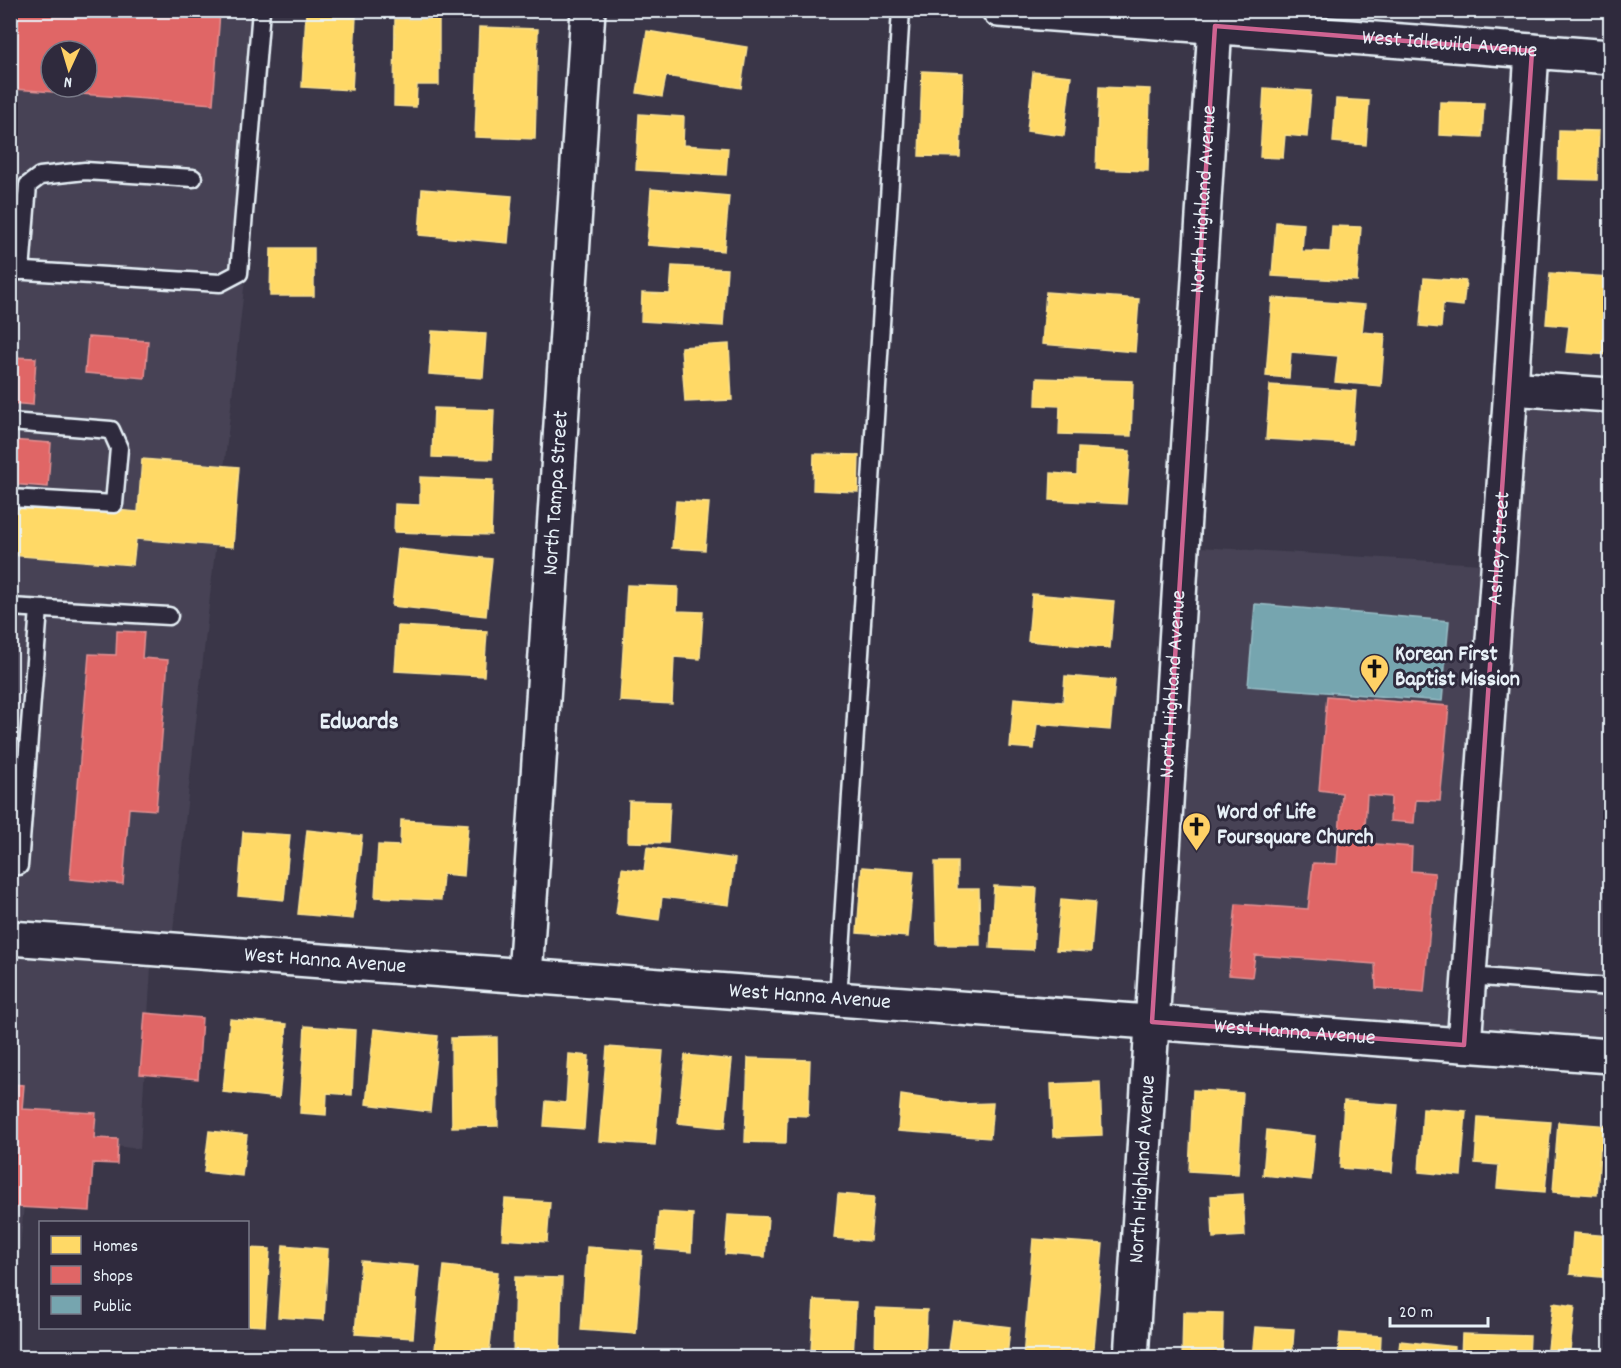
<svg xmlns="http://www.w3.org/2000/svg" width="1621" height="1368" font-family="Dekko,sans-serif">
<rect width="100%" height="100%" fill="#3a3648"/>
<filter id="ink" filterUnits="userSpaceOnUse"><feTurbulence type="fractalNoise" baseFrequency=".0167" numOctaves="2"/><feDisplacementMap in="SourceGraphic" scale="12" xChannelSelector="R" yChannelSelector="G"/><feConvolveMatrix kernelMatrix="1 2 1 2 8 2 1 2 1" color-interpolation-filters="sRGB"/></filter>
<g filter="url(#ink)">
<g fill="#464354" fill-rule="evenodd">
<path d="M10,11H271L266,89L173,931L11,918ZM51,51H87V87H51Z"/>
<polygon points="1527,408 1610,414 1610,1037 1482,1027"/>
<polygon points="1199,547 1482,564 1448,1025 1170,1004"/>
<polygon points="11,957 151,967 140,1149 30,1136 11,1352"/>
</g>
<g fill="#ffd966" stroke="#f8e092" stroke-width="1.5">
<polygon points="306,13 356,17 352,90 302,87"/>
<polygon points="395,19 439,19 439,85 417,85 416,107 394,106"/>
<polygon points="479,27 538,29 535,139 475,137"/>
<polygon points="647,31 747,47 741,88 666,76 662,97 637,93"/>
<polygon points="922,71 963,73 960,157 919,156"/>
<polygon points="1033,72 1071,76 1064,136 1027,131"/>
<polygon points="1099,87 1150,89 1148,171 1096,169"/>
<polygon points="1264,88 1311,91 1307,137 1285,135 1283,158 1260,157"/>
<polygon points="1336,99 1369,101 1366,145 1333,142"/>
<polygon points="1440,102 1484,103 1482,137 1439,135"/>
<polygon points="639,114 684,117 683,145 728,148 726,175 636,170"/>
<polygon points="1559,130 1599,131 1597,180 1558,179"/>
<polygon points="422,189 512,196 508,243 419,235"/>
<polygon points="651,189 729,196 724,251 647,245"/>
<polygon points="1276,222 1304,224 1302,251 1330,252 1332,226 1361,227 1357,281 1272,276"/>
<polygon points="271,248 314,248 314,296 270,296"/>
<polygon points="672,266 727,269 723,326 641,321 642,293 670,294"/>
<polygon points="1550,273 1610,277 1610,355 1566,352 1569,326 1546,324"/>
<polygon points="1424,278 1466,281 1463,306 1443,304 1441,328 1420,326"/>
<polygon points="1046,292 1139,299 1135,352 1042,344"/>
<polygon points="1272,298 1365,305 1362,332 1385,334 1381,386 1335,382 1338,356 1291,352 1289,378 1266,376"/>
<polygon points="432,331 486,334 483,378 429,374"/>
<polygon points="729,344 732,400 685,402 681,347"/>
<polygon points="1037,378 1133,381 1131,436 1059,434 1060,406 1036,405"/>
<polygon points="1270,385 1356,391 1352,444 1266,439"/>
<polygon points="434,408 494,410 492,459 432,457"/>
<polygon points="1078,448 1130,451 1126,504 1050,500 1051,473 1077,475"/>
<polygon points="814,454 859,455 858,492 813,490"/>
<polygon points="142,459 239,467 233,547 136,539 133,565 10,555 10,501 138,512"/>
<polygon points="420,477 493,480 491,535 394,532 395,504 420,505"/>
<polygon points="676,501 709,503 705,550 672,548"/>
<polygon points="398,549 492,559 486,616 392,606"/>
<polygon points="627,585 678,587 677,611 703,612 700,659 674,657 672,704 620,701"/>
<polygon points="1032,594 1114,601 1110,648 1028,641"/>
<polygon points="398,626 487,631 484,676 395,671"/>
<polygon points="1065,676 1115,680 1110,730 1037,724 1034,749 1010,747 1014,698 1063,702"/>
<polygon points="629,801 670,802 668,843 628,842"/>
<polygon points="401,820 468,824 464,876 443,874 441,900 375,897 378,845 400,846"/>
<polygon points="307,830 362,836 353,919 298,914"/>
<polygon points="243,832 290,835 284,900 238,896"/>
<polygon points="647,847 735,859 729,905 662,897 659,920 616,914 622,868 644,871"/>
<polygon points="935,862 957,862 957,889 979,889 980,945 937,945"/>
<polygon points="862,867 914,871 908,937 857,933"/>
<polygon points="994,886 1037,888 1033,950 990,948"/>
<polygon points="1061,899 1095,902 1091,952 1056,950"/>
<polygon points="230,1019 287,1024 279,1098 223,1092"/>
<polygon points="305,1026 355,1030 352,1095 327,1093 326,1115 300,1113"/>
<polygon points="374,1029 438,1036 430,1112 366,1104"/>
<polygon points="497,1037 498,1126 452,1127 451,1038"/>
<polygon points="607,1047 663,1051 655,1145 599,1141"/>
<polygon points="569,1054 589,1056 584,1129 544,1126 546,1101 566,1103"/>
<polygon points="685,1055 732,1060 725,1128 678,1123"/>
<polygon points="748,1058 810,1060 808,1116 787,1115 786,1143 745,1142"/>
<polygon points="1100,1082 1102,1135 1053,1137 1051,1084"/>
<polygon points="1193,1090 1243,1093 1238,1174 1189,1171"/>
<polygon points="901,1095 961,1104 993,1103 990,1138 898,1131"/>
<polygon points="1344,1101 1398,1105 1392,1172 1340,1168"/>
<polygon points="1423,1108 1466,1111 1461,1176 1419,1172"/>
<polygon points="1478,1117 1551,1122 1545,1192 1497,1188 1499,1165 1475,1163"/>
<polygon points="1558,1122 1610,1126 1610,1149 1600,1149 1597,1195 1553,1192"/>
<polygon points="1267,1130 1315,1136 1311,1180 1263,1175"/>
<polygon points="209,1131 247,1135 242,1176 204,1172"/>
<polygon points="838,1194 874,1197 870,1241 834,1238"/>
<polygon points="1243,1194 1245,1236 1213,1238 1211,1196"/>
<polygon points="505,1199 550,1202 547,1242 502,1239"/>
<polygon points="659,1212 693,1214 691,1252 656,1249"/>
<polygon points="728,1215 768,1217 765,1257 725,1254"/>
<polygon points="1573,1233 1610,1236 1610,1278 1570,1274"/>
<polygon points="1033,1239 1103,1244 1093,1358 1023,1358"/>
<polygon points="283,1245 328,1249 324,1320 278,1317"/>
<polygon points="587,1247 642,1251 636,1334 581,1330"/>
<polygon points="248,1248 270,1249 265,1326 248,1325"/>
<polygon points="361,1261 419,1266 413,1338 355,1334"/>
<polygon points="444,1266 498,1272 489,1355 435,1349"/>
<polygon points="515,1277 562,1278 560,1358 513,1358"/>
<polygon points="814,1300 856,1302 853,1358 832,1358 832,1352 811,1351"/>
<polygon points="1553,1303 1575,1306 1570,1350 1592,1352 1592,1358 1547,1358"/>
<polygon points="876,1308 927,1310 925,1358 875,1358"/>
<polygon points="1183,1312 1223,1313 1222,1358 1182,1358"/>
<polygon points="953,1320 1010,1327 1007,1358 948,1358"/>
<polygon points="1255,1327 1294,1329 1292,1358 1252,1358"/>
<polygon points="1340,1333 1381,1336 1380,1358 1338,1358"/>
<polygon points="1462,1334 1530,1336 1529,1358 1461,1358"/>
<polygon points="1400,1341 1455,1347 1454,1358 1398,1358"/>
</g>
<g fill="#e06666" stroke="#e29092" stroke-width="1.5" fill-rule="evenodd">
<path d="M10,10L220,12L213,104L14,89L10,135ZM51,51H87V87H51Z"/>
<polygon points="88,337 148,341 145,378 85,373"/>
<polygon points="10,357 36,358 33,405 10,403"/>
<polygon points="10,440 51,443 48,487 10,484"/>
<polygon points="117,631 144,632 142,658 168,660 156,810 129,808 123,884 70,879 89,654 116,655"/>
<polygon points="1327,696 1449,706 1440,801 1416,800 1414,823 1390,821 1391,797 1367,795 1364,843 1412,847 1411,871 1435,873 1424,992 1376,988 1375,964 1255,955 1252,977 1229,975 1236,904 1308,909 1313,863 1337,864 1342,793 1319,790"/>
<polygon points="145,1013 202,1018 198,1079 140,1074"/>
<polygon points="10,1084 24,1085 22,1109 96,1113 94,1138 118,1139 117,1164 93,1163 90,1211 16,1207 12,1281 10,1281"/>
</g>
<polygon fill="#76a5af" stroke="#98bcc5" stroke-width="1.5" points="1255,604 1449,621 1442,701 1248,686"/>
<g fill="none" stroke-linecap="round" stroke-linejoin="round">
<defs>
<g id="lane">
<polyline points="10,270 220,283 239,273 261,10"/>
<polyline points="21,271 28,185 40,176 85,171 193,178"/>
<polyline points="10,422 111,430 119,448 114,504 10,498"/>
<polyline points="10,607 169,616"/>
<polyline points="10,775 26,776"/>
<polyline points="10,866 19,866 39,609"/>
<polyline points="1469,976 1610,987"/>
<polyline points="838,999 901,10"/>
</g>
<g id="street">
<path id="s1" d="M999,10L1610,57"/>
<polyline points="1511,388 1610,395"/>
<path id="s2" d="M10,938L1610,1056"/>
<path id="s3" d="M525,976L588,10"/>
<path id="s4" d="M1464,1045L1511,388L1532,51"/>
<path id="s5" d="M1131,1358L1216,10"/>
</g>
</defs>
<use href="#lane" stroke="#e8f1f8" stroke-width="21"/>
<use href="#street" stroke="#e8f1f8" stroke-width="38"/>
<use href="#lane" stroke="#2f2a3d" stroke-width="16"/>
<use href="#street" stroke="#2f2a3d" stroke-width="33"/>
</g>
</g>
<path fill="none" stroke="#cf6492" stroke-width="4.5" stroke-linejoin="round" d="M1215,26L1532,51L1464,1045L1152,1022Z"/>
<defs>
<symbol id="church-pin" viewBox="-11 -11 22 30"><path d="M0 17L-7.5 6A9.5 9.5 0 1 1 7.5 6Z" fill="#ffd166" stroke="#2f2a3d"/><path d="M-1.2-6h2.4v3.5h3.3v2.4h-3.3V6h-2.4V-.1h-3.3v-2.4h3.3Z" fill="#111"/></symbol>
</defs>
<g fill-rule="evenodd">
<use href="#church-pin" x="1358" y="652" width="33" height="45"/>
<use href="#church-pin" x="1180" y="810" width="33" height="45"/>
</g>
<g text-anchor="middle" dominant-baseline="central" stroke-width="6" stroke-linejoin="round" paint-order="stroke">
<g font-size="22" fill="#e8f1f8" stroke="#2f2a3d">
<text stroke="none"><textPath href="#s1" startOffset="452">West Idlewild Avenue</textPath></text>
<text stroke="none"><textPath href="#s5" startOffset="1161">North Highland Avenue</textPath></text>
<text stroke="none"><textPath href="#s3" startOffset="484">North Tampa Street</textPath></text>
<text stroke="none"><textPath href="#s4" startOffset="498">Ashley Street</textPath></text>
<text stroke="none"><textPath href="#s5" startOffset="675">North Highland Avenue</textPath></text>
<text stroke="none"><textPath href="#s2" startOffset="316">West Hanna Avenue</textPath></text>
<text stroke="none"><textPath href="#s2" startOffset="802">West Hanna Avenue</textPath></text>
<text stroke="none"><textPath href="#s2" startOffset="1288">West Hanna Avenue</textPath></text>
<text stroke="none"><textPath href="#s5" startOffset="189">North Highland Avenue</textPath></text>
</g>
<g font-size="22" font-weight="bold" fill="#e8f1f8" stroke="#2f2a3d" text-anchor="start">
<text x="1395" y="655">Korean First<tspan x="1395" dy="25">Baptist Mission</tspan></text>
<text x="1217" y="813">Word of Life<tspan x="1217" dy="25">Foursquare Church</tspan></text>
</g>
<g font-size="24" font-weight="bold" fill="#e8f1f8" stroke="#2f2a3d">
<text x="359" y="723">Edwards</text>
</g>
</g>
<rect width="1621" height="1368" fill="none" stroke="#2f2a3d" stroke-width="36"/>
<rect x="18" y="18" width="1585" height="1332" fill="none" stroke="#e8f1f8" stroke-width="2" filter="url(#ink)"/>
<rect x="39" y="1221" width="210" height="108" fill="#2f2a3d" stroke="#797a88" stroke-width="1.5"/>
<rect x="51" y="1236" width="30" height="18" fill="#ffd966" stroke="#797a88" stroke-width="1.5"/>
<text x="93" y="1251" font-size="18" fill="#e8f1f8">Homes</text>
<rect x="51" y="1266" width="30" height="18" fill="#e06666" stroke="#797a88" stroke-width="1.5"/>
<text x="93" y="1281" font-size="18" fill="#e8f1f8">Shops</text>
<rect x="51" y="1296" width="30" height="18" fill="#76a5af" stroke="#797a88" stroke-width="1.5"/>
<text x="93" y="1311" font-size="18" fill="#e8f1f8">Public</text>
<g transform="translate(69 69) rotate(184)"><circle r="28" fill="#2f2a3d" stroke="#797a88" stroke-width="1.5"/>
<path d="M0-4.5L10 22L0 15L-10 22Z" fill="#ffd166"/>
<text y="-9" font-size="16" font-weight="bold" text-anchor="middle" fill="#e8f1f8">N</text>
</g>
<path d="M1390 1317v9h98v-9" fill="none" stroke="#e8f1f8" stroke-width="3"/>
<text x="1399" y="1317" font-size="18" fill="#e8f1f8" stroke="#2f2a3d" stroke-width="4.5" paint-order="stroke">20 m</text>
</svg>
